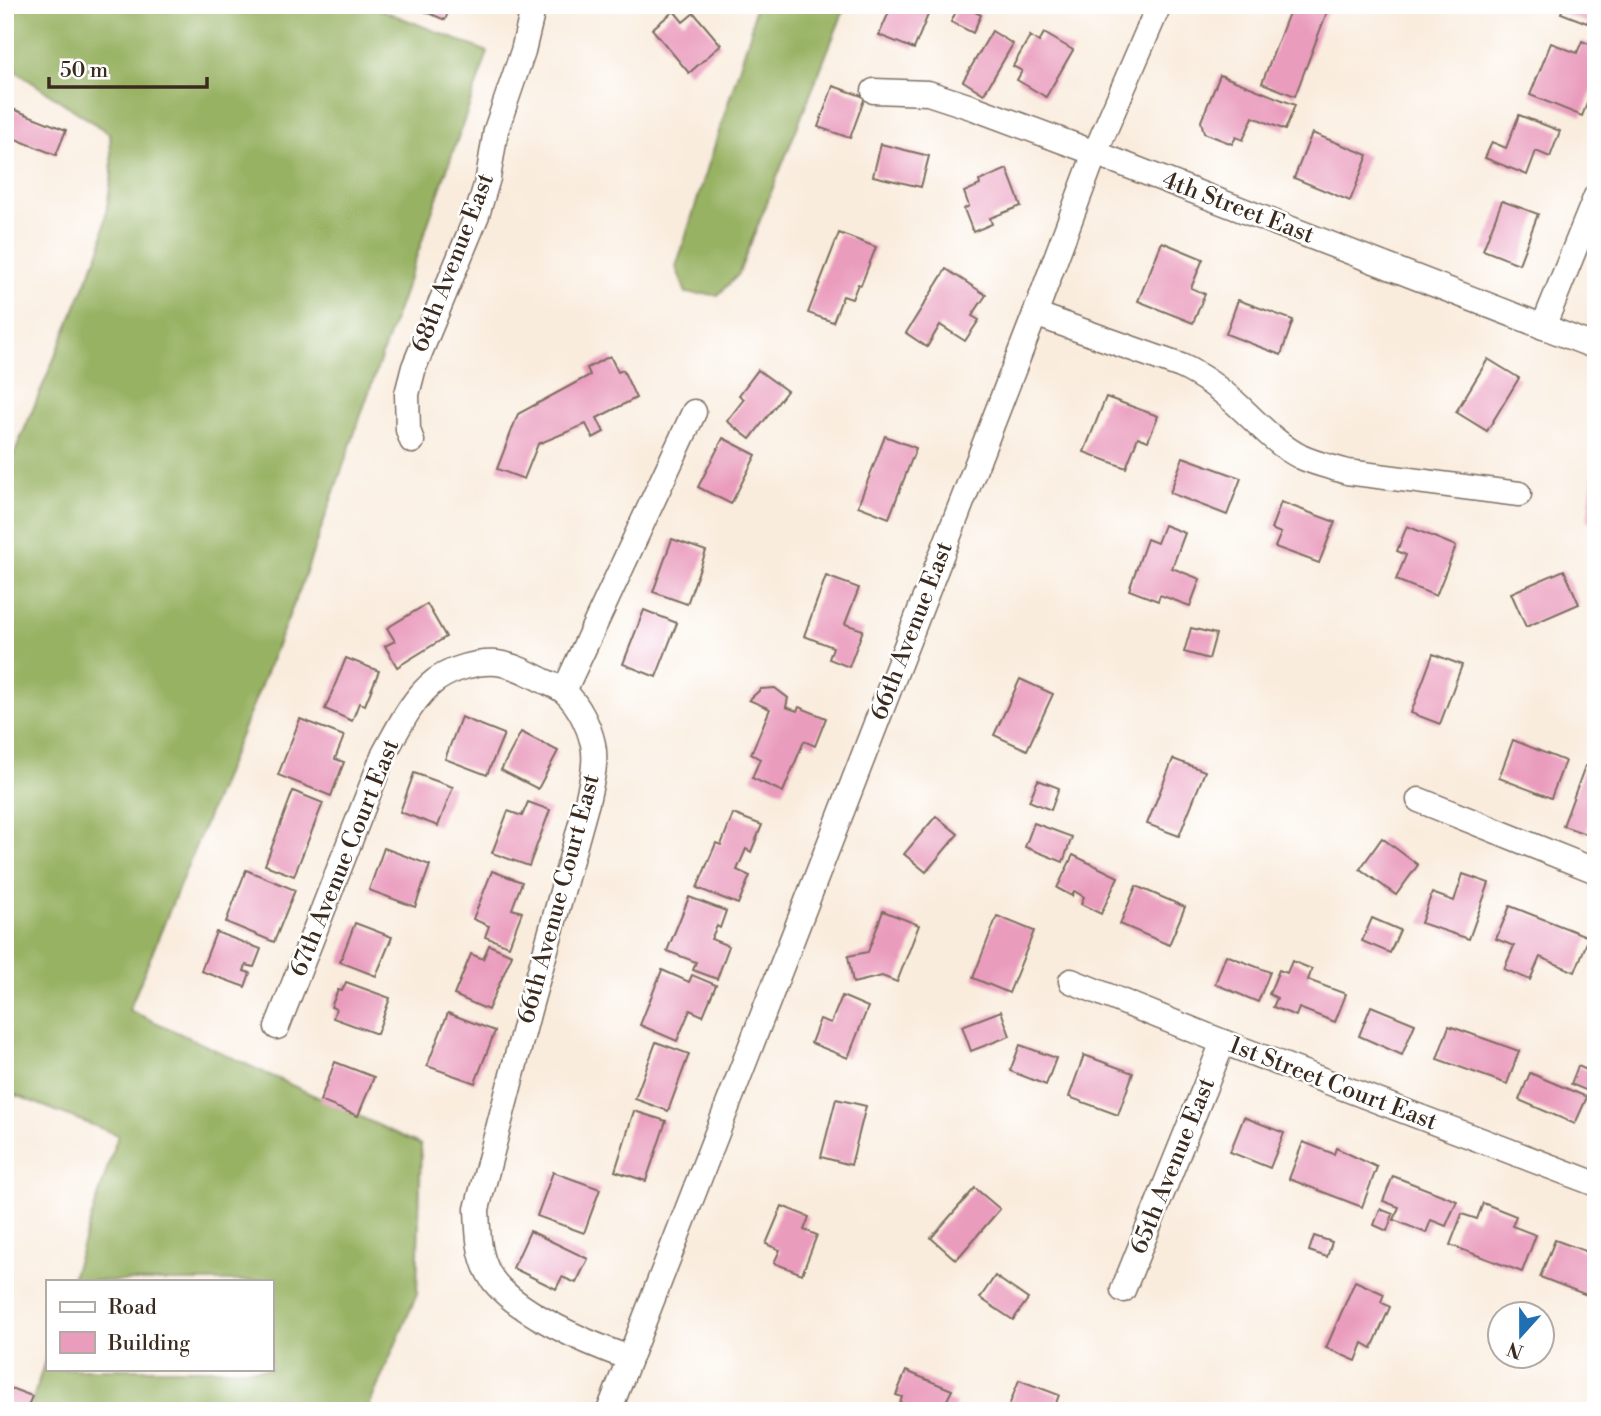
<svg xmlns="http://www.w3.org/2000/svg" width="1601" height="1416" font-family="'Libre Bodoni',serif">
<rect width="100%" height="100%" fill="#fff"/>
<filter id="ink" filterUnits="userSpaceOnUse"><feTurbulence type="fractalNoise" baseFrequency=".0143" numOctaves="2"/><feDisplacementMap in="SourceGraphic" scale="14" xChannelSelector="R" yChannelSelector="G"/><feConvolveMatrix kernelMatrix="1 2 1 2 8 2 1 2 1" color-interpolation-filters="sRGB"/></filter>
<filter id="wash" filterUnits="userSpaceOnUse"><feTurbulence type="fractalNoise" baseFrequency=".00686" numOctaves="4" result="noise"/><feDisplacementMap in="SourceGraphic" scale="28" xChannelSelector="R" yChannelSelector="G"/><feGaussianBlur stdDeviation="1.57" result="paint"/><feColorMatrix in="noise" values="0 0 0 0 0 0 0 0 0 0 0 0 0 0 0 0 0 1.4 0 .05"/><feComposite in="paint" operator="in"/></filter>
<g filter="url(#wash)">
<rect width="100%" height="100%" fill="#f9ecdd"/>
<g fill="#98b263" stroke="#6a6e40" stroke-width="2">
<polygon points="5,5 369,5 488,52 300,589 129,1010 421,1145 417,1294 367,1411 29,1411 47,1355 47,1369 271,1369 271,1281 71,1281 118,1135 5,1091 5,463 10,464 101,247 112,174 110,134 17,72 5,40"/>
<polygon points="755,5 846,5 738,275 718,295 686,293 676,267 751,31"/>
</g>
<g id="blocks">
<g fill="#ea9cbd">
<polygon points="410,5 451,5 445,20"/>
<polygon points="892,5 932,5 914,49 879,35"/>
<polygon points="959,5 962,5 981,15 973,33 951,22"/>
<polygon points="1292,5 1308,5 1327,12 1295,96 1262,83"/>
<polygon points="1564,5 1596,5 1596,11 1593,10 1587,23 1561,13"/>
<polygon points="674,11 683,22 694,13 721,45 689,73 652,29"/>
<polygon points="992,31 1013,44 984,94 963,81"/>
<polygon points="1044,33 1073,50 1046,97 1017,80 1022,71 1013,66 1030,36 1039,42"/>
<polygon points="1582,41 1596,47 1596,81 1582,116 1530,95 1551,43 1577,53"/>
<polygon points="1220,75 1295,105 1285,130 1253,117 1243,140 1236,137 1232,144 1204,133 1201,121"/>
<polygon points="833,86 865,97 850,138 818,127"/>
<polygon points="5,106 66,130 56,155 5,135"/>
<polygon points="1519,115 1560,131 1550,157 1536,151 1527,175 1485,158 1492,142 1506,148"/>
<polygon points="1312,133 1368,155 1350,201 1294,178"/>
<polygon points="881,144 929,156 921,187 873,176"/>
<polygon points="1007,169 1021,206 990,218 992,224 973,232 964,209 969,206 964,192 980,185 979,181"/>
<polygon points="1502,201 1538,214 1519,264 1483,250"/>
<polygon points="839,233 876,247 861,285 858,284 852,299 843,296 833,322 808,313"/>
<polygon points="1162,242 1203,259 1191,288 1205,294 1193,323 1138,301"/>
<polygon points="946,269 986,295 972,316 979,320 965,341 940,325 927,347 906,333"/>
<polygon points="1238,300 1293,320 1281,355 1226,334"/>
<polygon points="610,356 618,372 623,370 636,398 597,418 604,432 593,438 586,424 538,444 524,479 497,469 518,414 590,375 587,368"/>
<polygon points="1488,359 1519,378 1487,431 1456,412"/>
<polygon points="758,370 787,391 750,439 727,421 744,399 739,395"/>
<polygon points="1106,397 1158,416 1148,441 1138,437 1126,468 1084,452"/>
<polygon points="885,436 916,448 889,518 858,506"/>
<polygon points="723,438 756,455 731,504 698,487"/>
<polygon points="1183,457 1241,478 1227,515 1170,493"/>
<polygon points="1594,464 1596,464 1596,522 1587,521"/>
<polygon points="1281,502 1335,522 1319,563 1275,547 1281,533 1271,529"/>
<polygon points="1164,525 1185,533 1172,568 1200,579 1190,606 1160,595 1158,601 1129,590 1147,539 1157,543"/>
<polygon points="1407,526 1456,546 1436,596 1396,580 1406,555 1397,551"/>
<polygon points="672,539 706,551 687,604 653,592"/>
<polygon points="1564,570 1579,604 1526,627 1511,593"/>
<polygon points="826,576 859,588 845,624 863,630 849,667 829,659 833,647 804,636"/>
<polygon points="427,604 446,637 397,667 385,646 395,641 387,628"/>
<polygon points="644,610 677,623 656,677 623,664"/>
<polygon points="1191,628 1216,634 1209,659 1184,652"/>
<polygon points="1433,654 1462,665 1440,724 1411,713"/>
<polygon points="346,658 379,671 365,705 359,703 352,721 325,709"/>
<polygon points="1020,679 1053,694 1027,750 994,735"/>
<polygon points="775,688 788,698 786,707 797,711 799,707 826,718 815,746 804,741 783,792 752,778 760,759 751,754 770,709 749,700 761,689"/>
<polygon points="461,717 504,734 487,775 445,759"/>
<polygon points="300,719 344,736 335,759 344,762 331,796 278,775"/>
<polygon points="521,732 558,751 538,789 501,770"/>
<polygon points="1513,740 1565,761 1551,798 1499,778"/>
<polygon points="1173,759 1205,771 1179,836 1147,824"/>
<polygon points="1585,766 1596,770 1596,812 1594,812 1586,834 1563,826"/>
<polygon points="414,773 453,787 438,826 400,812"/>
<polygon points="1038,780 1059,788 1051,810 1029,801"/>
<polygon points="293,791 323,803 294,876 265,865"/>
<polygon points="528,802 550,810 529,866 492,853 508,811 522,816"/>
<polygon points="733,814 762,825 751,852 746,849 737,870 750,876 738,904 697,888 716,843 721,845"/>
<polygon points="936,816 958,834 926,872 904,854"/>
<polygon points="1034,823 1072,837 1063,862 1025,847"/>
<polygon points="1382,838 1418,865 1396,895 1360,869"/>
<polygon points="384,848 430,865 415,907 369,890"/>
<polygon points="1073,855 1118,877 1101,914 1081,904 1084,897 1074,891 1072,896 1057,888"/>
<polygon points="246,870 295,890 274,942 226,922"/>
<polygon points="492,871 522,882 512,909 522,912 509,946 485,937 489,926 473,919"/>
<polygon points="1463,874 1489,883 1469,939 1421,923 1432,893 1454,901"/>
<polygon points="1136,886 1185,907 1169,945 1120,924"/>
<polygon points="689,897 726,911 720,928 717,926 711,939 729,946 717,979 693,970 696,962 667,951"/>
<polygon points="1510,906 1589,937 1575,972 1540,957 1530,980 1504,969 1514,946 1496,939"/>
<polygon points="883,911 919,925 897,982 882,976 853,983 848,956 868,952"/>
<polygon points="997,916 1034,931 1009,993 973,978"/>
<polygon points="1372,918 1400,930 1390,953 1362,941"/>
<polygon points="355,923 392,937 376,976 340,962"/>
<polygon points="216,932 261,949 254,967 246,965 244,971 250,973 245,987 201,971"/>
<polygon points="489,945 512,955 488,1010 454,995 471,954 483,959"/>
<polygon points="1226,955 1270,972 1258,1002 1215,984"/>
<polygon points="1292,961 1312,969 1308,980 1346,994 1335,1022 1299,1008 1296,1016 1273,1007 1277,998 1269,994 1279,970 1287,973"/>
<polygon points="662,970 689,982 692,975 716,985 703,1016 690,1010 677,1041 640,1025"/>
<polygon points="346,982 390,998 377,1034 333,1018 336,1009 331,1007 338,990 342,991"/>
<polygon points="842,996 868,1007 848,1058 811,1043 820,1019 831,1023"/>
<polygon points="1371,1006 1415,1024 1402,1055 1359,1036"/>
<polygon points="1001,1011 1010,1036 971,1051 962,1026"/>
<polygon points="448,1013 495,1031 475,1083 427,1066"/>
<polygon points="1449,1026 1519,1051 1507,1084 1437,1059"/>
<polygon points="656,1042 689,1054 668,1111 635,1099"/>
<polygon points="1020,1045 1056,1058 1046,1085 1010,1071"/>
<polygon points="1084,1055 1133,1073 1118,1115 1069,1097"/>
<polygon points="335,1062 374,1077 358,1116 320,1101"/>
<polygon points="1578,1066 1596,1074 1590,1092 1571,1084"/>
<polygon points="1530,1073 1587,1097 1575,1124 1519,1100"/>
<polygon points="836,1099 866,1106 851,1165 821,1157"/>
<polygon points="634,1111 666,1121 646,1181 615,1171"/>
<polygon points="1244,1117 1284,1133 1270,1168 1230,1152"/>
<polygon points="1303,1142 1334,1154 1336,1148 1377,1167 1362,1207 1289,1179"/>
<polygon points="553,1172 600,1189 584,1233 537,1216"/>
<polygon points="1393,1176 1457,1201 1446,1226 1431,1220 1426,1233 1394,1220 1399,1207 1383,1201"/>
<polygon points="975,1188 1000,1209 956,1260 931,1238"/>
<polygon points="1483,1203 1516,1216 1512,1226 1536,1235 1522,1272 1450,1245 1462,1214 1477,1219"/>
<polygon points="782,1206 809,1217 804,1230 817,1235 802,1274 774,1263 780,1250 766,1244"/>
<polygon points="1380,1209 1393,1214 1387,1231 1374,1225"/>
<polygon points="530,1231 588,1259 576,1283 562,1277 556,1289 513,1268"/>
<polygon points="1314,1236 1332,1242 1327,1257 1309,1251"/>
<polygon points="1555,1240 1596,1255 1596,1288 1592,1297 1540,1277"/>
<polygon points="995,1276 1028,1299 1013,1320 980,1298"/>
<polygon points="1355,1281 1384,1294 1381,1302 1390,1307 1372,1348 1363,1343 1356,1361 1326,1348"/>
<polygon points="906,1371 952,1390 947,1400 956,1404 953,1411 897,1411 902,1397 896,1395"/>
<polygon points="1019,1380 1059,1395 1053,1411 1007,1411"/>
<polygon points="5,1386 32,1396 26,1411 5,1411"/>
</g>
</g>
</g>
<g filter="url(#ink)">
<use href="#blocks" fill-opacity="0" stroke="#7e6e61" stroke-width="2"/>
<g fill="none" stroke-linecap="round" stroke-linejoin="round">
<defs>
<g id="minor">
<polyline points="874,91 928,93 974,108 1095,153 1596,347"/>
<path d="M1035,314L1181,366C1203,376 1224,392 1242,409C1260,426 1279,446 1301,457C1316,464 1332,467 1347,472L1519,494"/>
<polyline points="1543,327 1596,196"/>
<polyline points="412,441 408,430 407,394 414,367 477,215 488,178 496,130 523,51 534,5"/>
<polyline points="564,691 694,412"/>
<polyline points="1419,800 1596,871"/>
<polyline points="1071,981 1223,1042 1596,1184"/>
<path d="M277,1027L384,754C398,729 412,698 436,680C452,669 478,661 497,663C513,665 528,673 542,680C550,684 560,687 566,693C579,706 589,726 593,744C597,764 591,783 587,802L529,1010L477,1209C478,1230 478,1253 488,1272C507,1310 590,1344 629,1358"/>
<polyline points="1123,1290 1223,1042"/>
<polyline points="609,1411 1035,314 1095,153 1159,5"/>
</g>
</defs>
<use href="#minor" stroke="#7e6e61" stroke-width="27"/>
<use href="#minor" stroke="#fff" stroke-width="24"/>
</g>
</g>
<g text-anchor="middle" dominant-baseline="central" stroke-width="5" stroke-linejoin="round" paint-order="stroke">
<g font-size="24" fill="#3b2a1e" stroke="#fff">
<text transform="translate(1238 208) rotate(21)">4th Street East</text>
<text transform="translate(453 263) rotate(-69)">68th Avenue East</text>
<text transform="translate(912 631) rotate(-69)">66th Avenue East</text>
<text transform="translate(345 858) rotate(-68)">67th Avenue Court East</text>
<text transform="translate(559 899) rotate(-75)">66th Avenue Court East</text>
<text transform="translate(1333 1084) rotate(21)">1st Street Court East</text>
<text transform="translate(1173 1166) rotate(-68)">65th Avenue East</text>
</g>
</g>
<rect width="1601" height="1416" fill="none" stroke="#fff" stroke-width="28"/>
<rect x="46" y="1280" width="228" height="91" fill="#ffffff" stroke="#b1aaa5" stroke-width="2"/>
<rect x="60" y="1302" width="35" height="10" fill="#ffffff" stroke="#b1aaa5" stroke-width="2"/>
<text x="108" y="1314" font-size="21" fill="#3b2a1e">Road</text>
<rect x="60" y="1332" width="35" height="21" fill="#ea9cbd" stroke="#b1aaa5" stroke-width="2"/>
<text x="108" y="1350" font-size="21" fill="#3b2a1e">Building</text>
<g transform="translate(1521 1335) rotate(201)"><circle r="33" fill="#ffffff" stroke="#b1aaa5" stroke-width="2"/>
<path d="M0-5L12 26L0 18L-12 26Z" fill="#1f6fb2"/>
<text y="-10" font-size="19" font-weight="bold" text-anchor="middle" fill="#3b2a1e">N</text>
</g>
<path d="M49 77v10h158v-10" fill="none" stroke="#3b2a1e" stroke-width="3.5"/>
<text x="60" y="77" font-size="21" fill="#3b2a1e" stroke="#ffffff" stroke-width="5" paint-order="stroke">50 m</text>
</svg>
